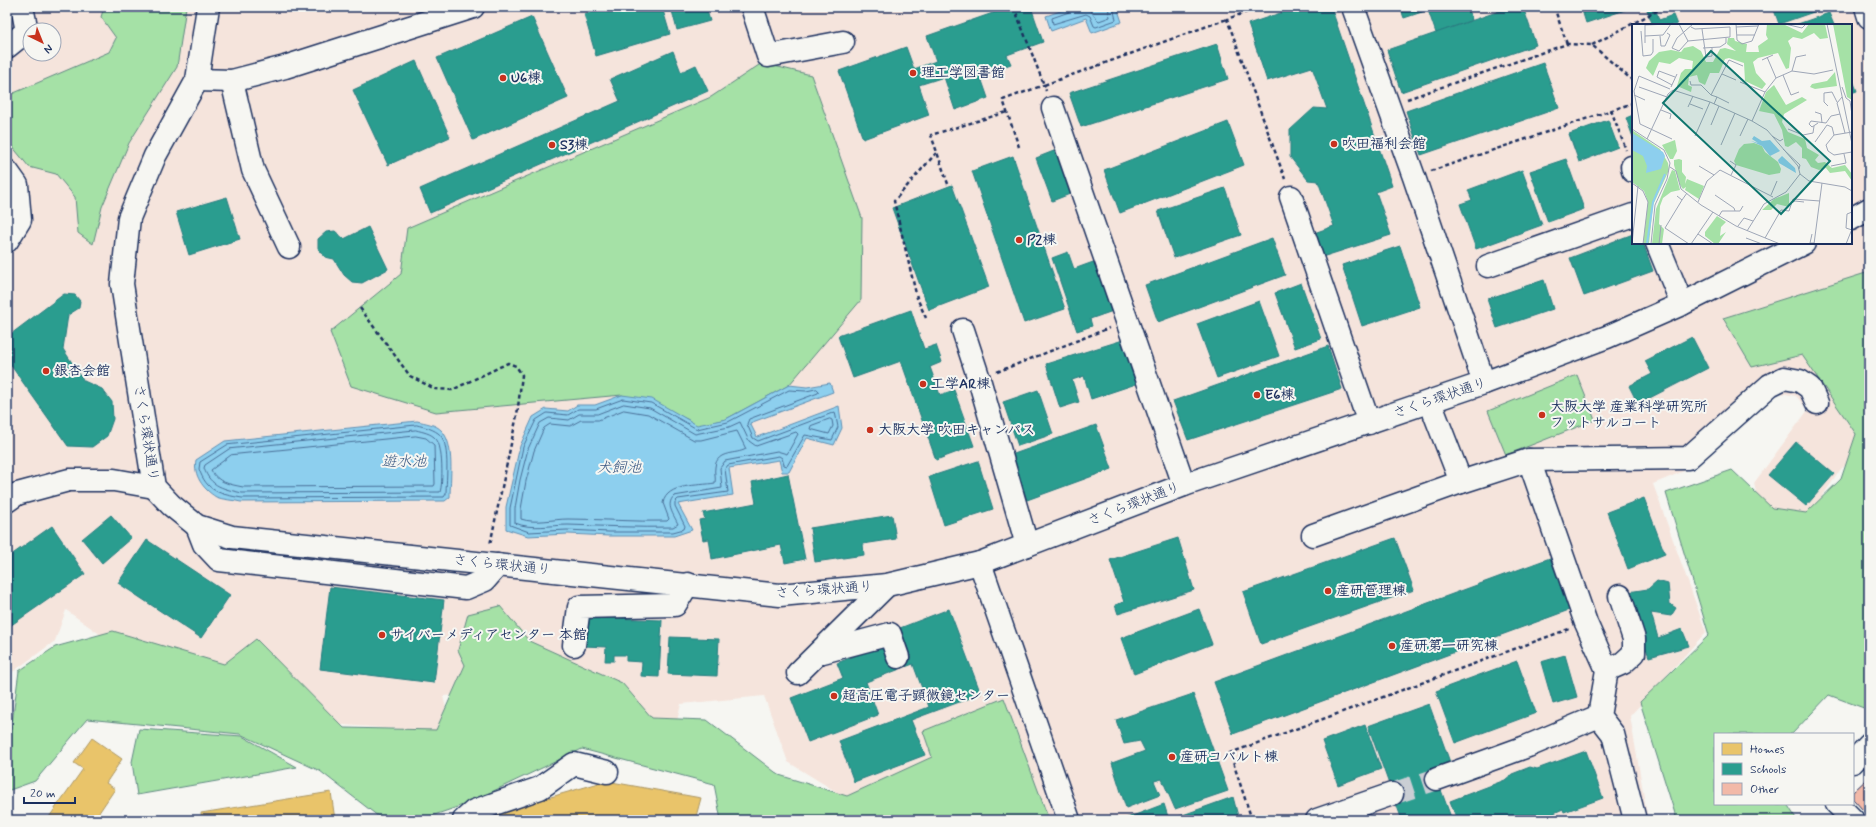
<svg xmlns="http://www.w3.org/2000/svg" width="1876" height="827" font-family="Mynerve,'Klee One',sans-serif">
<rect width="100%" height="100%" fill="#f6f6f2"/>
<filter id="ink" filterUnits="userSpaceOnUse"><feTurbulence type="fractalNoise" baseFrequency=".025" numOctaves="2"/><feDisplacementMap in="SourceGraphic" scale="8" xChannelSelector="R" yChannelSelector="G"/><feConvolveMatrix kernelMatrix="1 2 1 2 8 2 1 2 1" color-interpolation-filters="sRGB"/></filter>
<g filter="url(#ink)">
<path fill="#f5e4dc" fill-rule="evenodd" d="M7,7H1869V452L1863,450L1841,469L1806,520L1761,515L1754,483L1808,410L1796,396L1775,392L1689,469L1653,484L1706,632L1630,716L1648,820H848L835,791L788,762L764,696L681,704L677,721L652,719L568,687L443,696L452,733L317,723L129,655L66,610L55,641L7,676ZM1633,25H1851V243H1633ZM30,30H54V54H30Z"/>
<g fill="#a5e1a6" stroke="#608882">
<polygon points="104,7 186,7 177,67 129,143 102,207 93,244 78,233 75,197 56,174 29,167 7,140 7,96 109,52 116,38 101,17"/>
<polygon points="762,63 811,75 862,218 861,300 789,385 726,419 697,426 687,419 622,395 436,412 351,386 330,332 401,274 407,228 711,97"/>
<polygon points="1869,272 1869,710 1829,695 1792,734 1715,734 1715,804 1787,804 1797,820 1677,820 1640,702 1709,635 1666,493 1732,470 1772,508 1806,513 1841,479 1856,434 1802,355 1752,367 1723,318"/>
<polygon points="1577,375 1595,420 1506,455 1488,411"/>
<polygon points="500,606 529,641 622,683 652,718 707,720 779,775 847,796 932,757 923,731 1004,698 1049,820 721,820 714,784 582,749 466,804 420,820 383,820 320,771 240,734 87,719 35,781 7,791 7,734 11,731 19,671 55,647 113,631 224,664 256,639 344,728 436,730 465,665 458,650 468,614"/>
<polygon points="139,729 242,736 297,767 137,795 132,762"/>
</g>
<g fill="#8dcfee" stroke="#5f8fb4">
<polygon points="1072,7 1117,7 1122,22 1092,33 1086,18 1051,31 1046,16"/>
<polygon points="830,383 833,392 750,423 757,437 839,406 842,428 834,445 807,438 789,472 782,472 779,460 729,468 733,495 678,504 692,530 674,536 609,536 568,534 528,536 506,529 506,507 520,446 533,417 546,409 568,411 577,405 595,405 622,395 652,399 697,425 726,419 789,385 807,387"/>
<path d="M417,421C425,423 436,424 442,431C455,445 450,480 450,497L445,501L241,502C234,500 223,500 216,497C203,489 193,475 196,460L225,441Z"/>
</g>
<g fill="#e9c46a" stroke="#ab9766">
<polygon points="92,738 122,759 106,783 115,789 94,820 47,820 83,769 74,763"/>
<polygon points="606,781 701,798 695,820 491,820 499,812"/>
<polygon points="331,792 335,820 202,820 201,813"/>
</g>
<g fill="#2a9d8f" stroke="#267c80">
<polygon points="607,7 662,7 670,34 596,56 584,14"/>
<polygon points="671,7 706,7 710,21 677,30"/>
<polygon points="1010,7 1031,7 1043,42 1007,55 1011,64 980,75 988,98 955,110 944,77 919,85 929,115 863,139 839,71 906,47 914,69 936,61 927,36"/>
<polygon points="1298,7 1331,7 1392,186 1376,192 1391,235 1322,257 1314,233 1334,226 1318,181 1308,180 1290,157 1290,130 1314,108 1327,109 1312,67 1267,81 1248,24"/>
<polygon points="1400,7 1468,7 1472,20 1436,33 1428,10 1404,18"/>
<polygon points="1511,7 1523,7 1536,45 1401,92 1387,50"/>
<polygon points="1581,7 1634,7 1586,23"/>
<polygon points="1646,7 1655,7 1659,20 1673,15 1677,25 1645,25 1652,23"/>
<polygon points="1773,7 1828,7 1779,24"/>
<polygon points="1829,13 1834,25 1795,25"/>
<polygon points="532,17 568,98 473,140 437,58"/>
<polygon points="1217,44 1228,79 1081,127 1069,93"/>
<polygon points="673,51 681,72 696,65 708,91 430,213 420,189 620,101 610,79"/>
<polygon points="416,61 450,137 388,165 353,90"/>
<polygon points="1543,63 1559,108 1421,155 1406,111"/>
<polygon points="1851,75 1857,91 1851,93"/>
<polygon points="1633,115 1633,137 1626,118"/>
<polygon points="1608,120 1618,147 1579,162 1569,134"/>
<polygon points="1228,122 1244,165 1120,213 1104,170"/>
<polygon points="1059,149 1075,192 1052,201 1036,158"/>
<polygon points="1013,156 1065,309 1024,323 972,171"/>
<polygon points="1566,159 1584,209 1548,222 1530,171"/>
<polygon points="1522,170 1542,225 1476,249 1460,204 1472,200 1468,190"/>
<polygon points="952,185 989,287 929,310 892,208"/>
<polygon points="1225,188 1241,235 1174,258 1158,211"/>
<polygon points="227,197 240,239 189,255 176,212"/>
<polygon points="368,227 388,269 362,283 352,282 344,275 334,259 325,257 318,248 318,239 326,232 335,231 344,239"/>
<polygon points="1633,234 1633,243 1643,243 1653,271 1584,296 1570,258"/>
<polygon points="1272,238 1285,275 1158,322 1145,285"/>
<polygon points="1400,246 1420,307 1362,326 1342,265"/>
<polygon points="1068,252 1074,269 1096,261 1113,311 1090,319 1092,326 1077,331 1052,258"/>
<polygon points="1544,280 1553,309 1497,328 1487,299"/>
<polygon points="1301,283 1321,339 1295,348 1275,293"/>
<polygon points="64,294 75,295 80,301 79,308 68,315 63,349 84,381 102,389 112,402 113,419 107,436 92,447 68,446 7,360 7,337"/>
<polygon points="1259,301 1279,356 1217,378 1197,324"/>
<polygon points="911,310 924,349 936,345 942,362 930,367 940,395 954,390 974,446 936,460 901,361 853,378 838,336"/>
<polygon points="1692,337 1708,368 1638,404 1629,386 1652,374 1645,361"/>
<polygon points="1123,340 1136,384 1091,399 1084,376 1072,380 1079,402 1060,408 1046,364"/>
<polygon points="1328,346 1342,389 1188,440 1173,401"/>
<polygon points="1038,390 1053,434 1018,446 1003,402"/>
<polygon points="1096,425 1112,469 1027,500 1011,455"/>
<polygon points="1796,442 1834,474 1806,506 1768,475"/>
<polygon points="978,461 993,509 944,525 929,477"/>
<polygon points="788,474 805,559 785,563 781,545 712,559 709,539 703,540 699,520 705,519 703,513 756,503 752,482"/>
<polygon points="1644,498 1665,554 1628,569 1607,512"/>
<polygon points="111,515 131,538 102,563 82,539"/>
<polygon points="892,515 896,539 863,544 864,555 815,562 810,528"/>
<polygon points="52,526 85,574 7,628 7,558"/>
<polygon points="1178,538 1194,590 1118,614 1115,605 1124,602 1110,560"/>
<polygon points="1395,538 1414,590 1261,644 1243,592"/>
<polygon points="147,540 230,595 201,638 118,583"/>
<polygon points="1550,558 1569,610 1233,734 1214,682"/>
<polygon points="1657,581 1668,584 1670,604 1676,608 1671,616 1651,613 1658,638 1682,629 1689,646 1649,657 1628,592 1648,589"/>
<polygon points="330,587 444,600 434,683 320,669"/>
<polygon points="949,609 981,694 911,720 925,755 854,782 839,741 929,707 913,664 866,682 878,715 808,742 791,698 843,678 837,663 883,645 890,664 911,657 900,628"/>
<polygon points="1199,609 1212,644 1134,674 1121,638"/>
<polygon points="585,617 662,620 659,677 641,676 642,662 626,661 626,655 614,655 614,661 605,661 606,647 584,646"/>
<polygon points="670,637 719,639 717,676 668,674"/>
<polygon points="1565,655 1577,697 1553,704 1541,662"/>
<polygon points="1517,661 1536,713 1455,743 1436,691"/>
<polygon points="1193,694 1228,791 1175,809 1162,779 1154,781 1160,795 1126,808 1112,763 1145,751 1140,741 1124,744 1116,720"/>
<polygon points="1429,704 1451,765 1434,771 1452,820 1402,820 1368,726"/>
<polygon points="1365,725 1381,769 1338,785 1322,741"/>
<polygon points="1586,751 1603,798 1564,812 1563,809 1554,813 1557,820 1457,820 1450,801 1505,780 1512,774 1530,767 1537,769"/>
<polygon points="1233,797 1239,820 1169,820"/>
<polygon points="1164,804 1169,820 1122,820"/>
</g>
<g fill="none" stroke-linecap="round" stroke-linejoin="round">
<g stroke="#496f98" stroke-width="1">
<polyline points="1071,7 1069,12 1052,18 1053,24 1086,14 1090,16 1094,26 1096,27 1116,20 1113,7"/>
<path d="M1076,7L1077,11C1094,7 1089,12 1099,21L1110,17L1108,7"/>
<polygon points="817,389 819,391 818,393 749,419 747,424 753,438 758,441 835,412 838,427 832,440 805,435 787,466 784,465 782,458 779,456 728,465 725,469 728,492 678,499 675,502 675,506 685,526 684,529 673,532 609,532 567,530 529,532 510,525 510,508 523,447 536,420 547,413 568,415 578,409 596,409 623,399 651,403 697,429 728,422 789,390 806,391"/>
<path d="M624,404L650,408L695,434L729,427L740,422L749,441L756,446L796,432L798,434L787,454L777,451L725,461L720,468L722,488L674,496C665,505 674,515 678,524L673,527C638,528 603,526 568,525C550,525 532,530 515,523V508L520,480L528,449L540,423L549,418L569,420L579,414H597Z"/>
<path d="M624,410L648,414L694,440H701L737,431L746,449C736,455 717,450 715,467C714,472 716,478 715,483C699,486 667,483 663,503L669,519L667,521C634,522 601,519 568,519C553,519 535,524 521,519V509L526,481L534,451L544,428L550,424L570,426L581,420H598Z"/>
<polygon points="830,419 832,420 833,426 829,434 810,429 811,426"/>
<path d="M417,425C424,427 431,428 438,433C451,442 446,479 446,494L444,497L242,498C220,494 207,492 199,469L200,462L227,445Z"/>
<path d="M416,430C423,432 431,433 436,439C443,446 443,484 440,492L242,493C225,489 210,487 204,468L205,465L229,449Z"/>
<path d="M416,436L426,438L434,445L435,484L434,486L243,487C229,484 218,483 211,470L231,455Z"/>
</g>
</g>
<polygon fill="#f2b9a8" stroke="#1b2f5e" points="1869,777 1869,804 1863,810 1853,799 1853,792"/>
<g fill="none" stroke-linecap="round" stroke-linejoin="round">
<polyline stroke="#caced4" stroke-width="22" stroke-dasharray="22 11" stroke-linecap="butt" points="1392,794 1437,779"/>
<defs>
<g id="minor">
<polyline points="208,7 197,80 155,156 129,218 122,284 154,487 171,505 197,526 232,537 780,595 887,585 980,563 1184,485 1484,383 1607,337 1682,304 1804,243"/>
<polyline points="752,7 768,56 843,42"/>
<polyline points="1353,7 1414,177 1484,383"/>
<polyline points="1866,7 1869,17"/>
<polyline points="7,47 27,31 22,7"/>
<polyline points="197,80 232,81 285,67 473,7"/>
<polyline points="232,81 253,170 289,247"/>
<polyline points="1053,108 1184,485"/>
<polyline points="1632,167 1633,171"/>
<polyline points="7,171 17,185 20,220 7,241"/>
<polyline points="1291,197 1369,423"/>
<polyline points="1851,219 1869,209"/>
<polyline points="1657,243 1682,304"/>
<polyline points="1488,266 1633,215"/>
<polyline points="963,330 979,379 1027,545"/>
<polyline points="1430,402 1461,482 1529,460 1586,623 1607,670 1599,716 1613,734 1635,820"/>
<polyline points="1529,460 1688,458 1770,385 1784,378 1800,381 1810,388 1817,403"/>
<polyline points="7,501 17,494 69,480 114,480 154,487"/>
<polyline points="197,526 204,544 219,560 466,588 485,580 498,565"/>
<polyline points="1313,535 1461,482"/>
<polyline points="980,563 1069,820"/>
<polyline points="574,645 579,607 675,605 688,584"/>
<polyline points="819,653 890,634 898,657"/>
<polyline points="1607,670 1623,663 1634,653 1634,639 1620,596"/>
<polyline points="798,673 887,585"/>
<polyline points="1853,762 1869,745"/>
<polyline points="1437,779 1528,746 1599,716"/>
<polyline points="1837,804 1853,820"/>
<polyline points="464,820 474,811 540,788 574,764 607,772"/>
<polyline points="1317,820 1392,794"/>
</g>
</defs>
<use href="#minor" stroke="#1b2f5e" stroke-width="25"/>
<g stroke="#1b2f5e" stroke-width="2.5" stroke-dasharray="4 3" stroke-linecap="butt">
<polyline points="983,7 985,7"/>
<polyline points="1014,7 1044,85 1227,19"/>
<polyline points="1261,7 1227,19 1285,179"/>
<polyline points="1554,7 1567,44"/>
<polyline points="1592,45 1664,7"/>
<polyline points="1407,99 1567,44 1592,45 1633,81"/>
<polyline points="1611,110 1626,150"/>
<polyline points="1019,147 1003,100 1044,85 1046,91"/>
<polyline points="1431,171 1633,103"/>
<polyline points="948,184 931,135 1007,112"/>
<polyline points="360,308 410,376 435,389 452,390 508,363 516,366 522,375 517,415 490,545"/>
<polyline points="926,318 917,298 894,201 937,152"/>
<polyline points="997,372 1109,328"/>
<polyline points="1252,820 1230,753 1569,629"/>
</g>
<use href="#minor" stroke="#f6f6f2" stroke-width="22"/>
</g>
</g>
<g fill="#c8321e" stroke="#f6f6f2" stroke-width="1.5">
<circle cx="913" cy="73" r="4"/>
<circle cx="503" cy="78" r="4"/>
<circle cx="1334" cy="144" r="4"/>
<circle cx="552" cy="145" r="4"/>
<circle cx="1019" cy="240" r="4"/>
<circle cx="46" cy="371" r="4"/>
<circle cx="923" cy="384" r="4"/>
<circle cx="1257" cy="395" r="4"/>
<circle cx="1542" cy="415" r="4"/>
<circle cx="870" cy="430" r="4"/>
<circle cx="1328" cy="591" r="4"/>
<circle cx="382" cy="635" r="4"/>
<circle cx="1392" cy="646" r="4"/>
<circle cx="834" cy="696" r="4"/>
<circle cx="1172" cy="757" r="4"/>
</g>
<g text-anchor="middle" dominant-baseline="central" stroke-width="4" stroke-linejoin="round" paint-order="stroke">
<g font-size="14" font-weight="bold" fill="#1b2f5e" stroke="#f6f6f2" text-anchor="start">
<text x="921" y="73">理工学図書館</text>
<text x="511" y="78">U6棟</text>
<text x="1342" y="144">吹田福利会館</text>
<text x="560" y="145">S3棟</text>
<text x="1027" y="240">P2棟</text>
<text x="54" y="371">銀杏会館</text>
<text x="931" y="384">工学AR棟</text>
<text x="1265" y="395">E6棟</text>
<text x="1550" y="407">大阪大学 産業科学研究所<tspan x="1550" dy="16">フットサルコート</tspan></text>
<text x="878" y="430">大阪大学 吹田キャンパス</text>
<text x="1336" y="591">産研管理棟</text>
<text x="390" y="635">サイバーメディアセンター 本館</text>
<text x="1400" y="646">産研第一研究棟</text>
<text x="842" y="696">超高圧電子顕微鏡センター</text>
<text x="1180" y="757">産研コバルト棟</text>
</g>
<g font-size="14" fill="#1b2f5e" stroke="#f6f6f2">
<text transform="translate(1440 398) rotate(-19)">さくら環状通り</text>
<text transform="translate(146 433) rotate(81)">さくら環状通り</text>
<text transform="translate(1134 504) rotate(-21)">さくら環状通り</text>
<text transform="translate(502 565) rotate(6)">さくら環状通り</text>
<text transform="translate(824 590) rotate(-4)">さくら環状通り</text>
</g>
<g font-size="15" font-style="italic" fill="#385782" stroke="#f6f6f2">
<text x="404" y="462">遊水池</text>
<text x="619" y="468">犬飼池</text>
</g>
</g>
<g transform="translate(1632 24)">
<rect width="220" height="220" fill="#f6f6f2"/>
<path d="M135,0H151L170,9L177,0H193L196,14L188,15L182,9L170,15L161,13L156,17L159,24L157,44L154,45L146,29L126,34L121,38L124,49L134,60L130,65L113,57L112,39L97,34L93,35L87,49H78L73,61L67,58L65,51L57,53L56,61L60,63L59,68L45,62L49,49L53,45H60L61,37L47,34L38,40L27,38L21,52L14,44L17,37L27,28L39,26L49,28L52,24L61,22L69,27L74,38H81L88,25L93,24L104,27L95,20L96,14H102L103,17L115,20L114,28H127L126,22L136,15L134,11ZM201,0H220V76L215,73ZM203,48L205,62L183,65L178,63L180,60L195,57ZM142,61L154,81L170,73L175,76L152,90L150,98L156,108L173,115L175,124L187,131L183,136L186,139L193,138L200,144L213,141L220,150V157L213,147L198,149L194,144L187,146L179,143L174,135L170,134V124L164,118L156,123L153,122L150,106L142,90L127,87L134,68ZM0,106L28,125L36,139L37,146L21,181L17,220H11L16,178L12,167L0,158ZM43,116L45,127L41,135H38L30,121ZM122,119L130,122L133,128L146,138L149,145L148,149L137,151L104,141L102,137L107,125L112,120ZM47,135L50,136V148L54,153L53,160L55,155L72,162L67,175L53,166L54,163L51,165L48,161L42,141V136ZM40,146L43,147L48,166L39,168L31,174L28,182L27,200L32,205L30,220H20L24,185ZM157,169V183L145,180L139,186H130L142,175ZM85,192L94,198L89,203L88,212L94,208L86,220H83L73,212V208Z" fill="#a5e1a6"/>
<path d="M0,109L31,128L33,132L29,145L14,149L15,142L11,132L0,126ZM122,112L130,117L138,116L148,127L138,132L130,122L119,117L126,119L120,115ZM150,132L163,144L164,149L147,139L146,136Z" fill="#8dcfee"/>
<path fill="none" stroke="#8dcfee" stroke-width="2" d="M15,220L21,178L33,150"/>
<path fill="none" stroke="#9ea6b7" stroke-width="1" d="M47,0L56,17M104,0L105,16L110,20L120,17L127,0M153,0L170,4L174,0M195,0L220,120M13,1L38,0M13,1V19M59,3L63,5L98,3V13L56,17L47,27L40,24L45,14L61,0M104,3L126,2M70,5L74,33L80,32V24M9,7L11,32L19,31L21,28V15M105,11H123M13,12L31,11L39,0M28,12L29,22H33L38,11L35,9M71,24L88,23L94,19V14M135,33L144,54M130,36L141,31M160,47L164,33L174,31M90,50L104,56M151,51L159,71L167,68M7,52L2,67L8,100L40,115M7,52L38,65M58,57L59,61H69L79,71M108,58L133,68M40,61L25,53L27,47L43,53M7,63L35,73M39,63L45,50M210,63L214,74L218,77L220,91M2,71L13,76M85,73L97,79M210,73L205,79L213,109M58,80L71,85M82,80L85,73L79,71L97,36L111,42M196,82L192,78V69L200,68L205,78M56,83L61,72M29,86L39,90L38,95M183,88L189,90L190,99M120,97L133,68L144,54L160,47L182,50L201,46M186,99L180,103L177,100L179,97L194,99L199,92L208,90M79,101L87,82M0,105L32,126L38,139L35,155L23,181L19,220M156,105L171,111L181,109L182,102M220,108L202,111L194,121L196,127L202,131L220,128M63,112L78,78M108,112L116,95M140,112L148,117L151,115M15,115L36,70L41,66L78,78L120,97L135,106L166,142L168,150L154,168L132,180L115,207M183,118L195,101L200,103L202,111M89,121L103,89M151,125L168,141L167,145M98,137L104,141L99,151M67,142L82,151M199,142L214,139L212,130M38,143L44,147L49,165L69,181L104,202L148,220M168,150L177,157L213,163L220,167M0,159L11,167L16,178L11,220M83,171L102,184L103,187M139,171L145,157M45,172L50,176L55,169M50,176L33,204L57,220M66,178L75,157L88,146L141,173M158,180L163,177L172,178M87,192L90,187H108L111,182M106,202L112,194L121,197M220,206L214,204L215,190L220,188M66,210L81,220M180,210L178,219H182M114,214L130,220M133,214L149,186L157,187L161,175L188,177M0,220L6,162M27,220L29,201M59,220L81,188M182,220L190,159M214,220L220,205"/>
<path fill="#0f766e" fill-opacity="0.15" stroke="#0f766e" stroke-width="2" d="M79,27L198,137L149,190L31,79Z"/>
<rect width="220" height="220" fill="none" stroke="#1b2f5e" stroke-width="2"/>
</g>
<rect width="1876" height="827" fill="none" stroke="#f6f6f2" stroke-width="24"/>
<rect x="12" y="12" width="1852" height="803" fill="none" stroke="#1b2f5e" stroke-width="1.5" filter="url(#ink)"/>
<rect x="1714" y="733" width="140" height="72" fill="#f6f6f2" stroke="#9ea6b7"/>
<rect x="1722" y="743" width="20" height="12" fill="#e9c46a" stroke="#9ea6b7"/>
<text x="1750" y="753" font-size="12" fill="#1b2f5e">Homes</text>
<rect x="1722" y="763" width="20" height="12" fill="#2a9d8f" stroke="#9ea6b7"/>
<text x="1750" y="773" font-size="12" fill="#1b2f5e">Schools</text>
<rect x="1722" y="783" width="20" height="12" fill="#f2b9a8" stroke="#9ea6b7"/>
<text x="1750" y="793" font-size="12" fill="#1b2f5e">Other</text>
<g transform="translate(42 42) rotate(137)"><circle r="19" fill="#f6f6f2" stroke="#9ea6b7"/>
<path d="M0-3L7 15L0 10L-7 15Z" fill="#c8321e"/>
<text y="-6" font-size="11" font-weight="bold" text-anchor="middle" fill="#1b2f5e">N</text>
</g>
<path d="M24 797v6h51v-6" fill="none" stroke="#1b2f5e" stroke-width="2"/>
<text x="30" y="797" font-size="12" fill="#1b2f5e" stroke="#f6f6f2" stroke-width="3" paint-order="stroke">20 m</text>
</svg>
